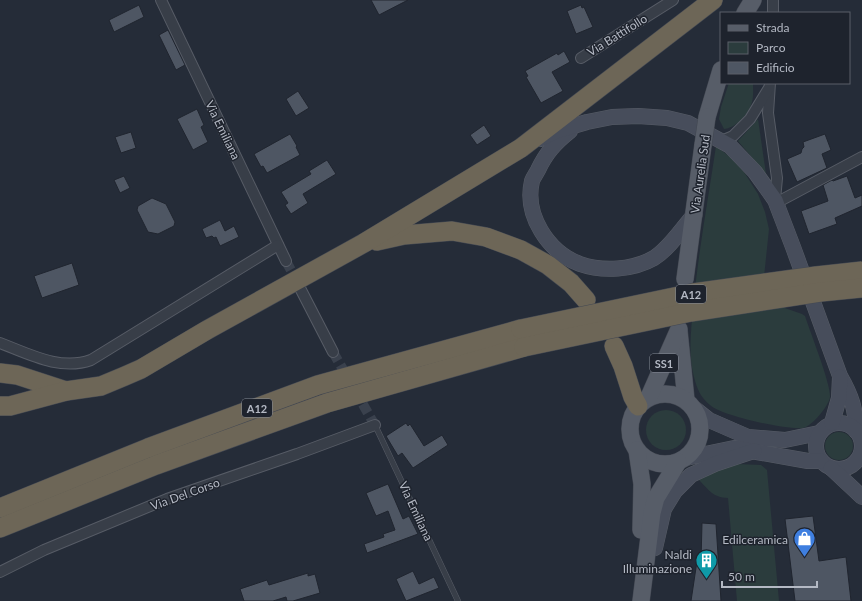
<svg xmlns="http://www.w3.org/2000/svg" width="862" height="601" font-family="Lato,sans-serif">
<rect width="100%" height="100%" fill="#252c38"/>
<g fill="#2b3c3d">
<path d="M729,83H753C753,90 754,98 751,105C747,116 735,128 724,129L719,119L721,107Z"/>
<polygon points="758,119 766,174 738,141"/>
<path d="M716,146L730,157L744,172L758,194L765,212L769,229L764,277L779,306L802,314L805,316C810,332 831,384 830,397C829,406 811,427 803,428C786,430 722,416 710,405C701,398 697,389 694,377C688,355 691,331 693,308C698,254 708,200 716,146Z"/>
<circle cx="666" cy="430" r="20"/>
<circle cx="839" cy="446" r="14"/>
<path d="M736,464L761,465L767,470L779,601H737L728,498C712,497 710,491 699,480L714,472Z"/>
</g>
<g fill="#4e5663" stroke="#20252f">
<polygon points="371,0 408,0 379,15"/>
<polygon points="139,5 144,17 114,32 109,20"/>
<polygon points="581,5 582,8 584,7 593,27 576,34 567,11"/>
<polygon points="168,30 185,65 176,70 159,35"/>
<polygon points="564,51 570,62 552,72 563,91 541,103 526,77 528,76 525,71 557,53 558,55"/>
<polygon points="298,91 309,108 296,116 286,99"/>
<polygon points="197,109 204,125 201,127 208,142 193,150 177,119"/>
<polygon points="484,125 491,136 477,145 470,135"/>
<polygon points="131,132 136,148 121,153 115,137"/>
<polygon points="290,134 297,146 296,147 300,155 267,173 263,166 261,167 254,154"/>
<polygon points="825,134 831,150 822,154 827,168 797,182 787,159 801,153 802,149 804,147 803,142"/>
<polygon points="327,160 336,174 303,194 308,203 291,214 285,205 288,203 281,192 311,174 309,171"/>
<polygon points="124,176 130,188 120,193 114,180"/>
<polygon points="847,176 855,198 862,195 862,206 835,218 837,224 809,234 801,211 828,201 823,185 832,180 833,181"/>
<polygon points="152,198 166,204 175,222 174,226 158,234 148,232 137,210 138,206"/>
<polygon points="220,220 225,231 234,226 239,237 220,246 216,237 214,238 212,236 206,238 202,229"/>
<polygon points="72,263 79,285 42,298 34,276"/>
<polygon points="406,423 408,426 410,424 424,446 442,435 448,445 413,468 402,453 398,456 386,436"/>
<polygon points="388,484 403,519 409,516 418,534 367,553 364,544 384,537 383,534 395,530 388,511 376,516 366,493"/>
<polygon points="813,516 819,561 846,557 851,601 795,601 785,519"/>
<polygon points="702,523 716,524 721,601 691,601 697,561 701,561"/>
<polygon points="413,571 419,584 434,577 439,588 406,601 396,579"/>
<polygon points="308,573 308,576 315,574 320,593 293,601 287,601 286,597 273,601 244,601 240,589 267,580 269,585"/>
</g>
<g fill="none" stroke-linecap="round" stroke-linejoin="round">
<g stroke="#3a414d" stroke-width="10" stroke-dasharray="10 5" stroke-linecap="butt">
<polyline points="286,261 298,283"/>
<polyline points="333,352 373,422"/>
</g>
<defs>
<polyline id="service" points="375,425 458,601"/>
<g id="minor">
<polyline points="161,0 286,261"/>
<polyline points="773,13 773,0"/>
<polyline points="581,58 673,0"/>
<polyline points="770,83 768,113 777,178 775,200"/>
<polyline points="721,141 733,136 750,119 769,88"/>
<polyline points="776,203 862,157"/>
<polyline points="300,288 333,352"/>
<path d="M0,343C29,354 60,371 91,360L278,245"/>
<polyline points="0,572 44,550 167,499 297,454 375,425"/>
</g>
<g id="secondary">
<path d="M570,131C555,143 546,153 538,170C536,174 533,178 532,181C524,215 548,252 580,264C603,272 633,270 654,258C670,248 682,228 695,214"/>
<path d="M540,139L556,131L587,122L612,117L638,116L667,118L688,123L730,146L755,172L775,200L793,247L840,376C851,395 856,409 856,431"/>
<polyline points="694,408 709,420 748,437 785,440 819,433"/>
<circle cx="839" cy="446" r="23"/>
<polyline points="832,423 839,398 840,377"/>
<polyline points="686,458 734,448 808,461 821,461"/>
<polyline points="831,468 862,497"/>
<polyline points="655,548 664,509 675,491 691,475 715,464 754,451"/>
</g>
<g id="primary">
<polyline points="745,13 753,0"/>
<polyline points="707,117 721,70"/>
<polyline points="685,279 703,145"/>
<polyline points="679,331 686,400"/>
<circle cx="665" cy="429" r="35"/>
<polyline points="649,397 679,329"/>
<polyline points="637,450 642,484 641,530"/>
<polyline points="641,601 652,513 656,498 678,462"/>
</g>
<g id="motorway">
<polyline points="377,241 404,235 452,231 486,237 521,250 548,265 571,283 586,300"/>
<polyline points="614,346 623,366 633,397 638,406"/>
<polyline points="0,373 17,375 66,391"/>
<polyline points="0,406 10,406 66,391 101,386 125,376 141,369 207,330 364,243 521,148 713,0"/>
<polyline points="0,508 148,448 318,385 521,329"/>
<polyline points="0,528 156,465 327,403 524,347"/>
</g>
</defs>
<use href="#service" stroke="#575c66" stroke-width="6"/>
<use href="#minor" stroke="#575c66" stroke-width="12"/>
<use href="#secondary" stroke="#575c66" stroke-width="16"/>
<use href="#primary" stroke="#424751" stroke-width="18"/>
<use href="#motorway" stroke="#444953" stroke-width="20"/>
<use href="#service" stroke="#383e48" stroke-width="5"/>
<use href="#minor" stroke="#383e48" stroke-width="10"/>
<use href="#secondary" stroke="#474d5b" stroke-width="15"/>
<use href="#primary" stroke="#575d68" stroke-width="17"/>
<use href="#motorway" stroke="#6d6657" stroke-width="19"/>
<defs>
<polyline id="primary-bridge" points="703,145 707,117"/>
<g id="motorway-bridge">
<polyline points="521,329 693,293 816,276 862,271"/>
<polyline points="524,347 691,312 821,292 862,288"/>
</g>
</defs>
<use href="#primary-bridge" stroke="#424751" stroke-width="18" stroke-linecap="butt"/>
<use href="#motorway-bridge" stroke="#444953" stroke-width="20" stroke-linecap="butt"/>
<use href="#primary-bridge" stroke="#575d68" stroke-width="17"/>
<use href="#motorway-bridge" stroke="#6d6657" stroke-width="19"/>
</g>
<defs>
<symbol id="shop-pin" viewBox="-11 -11 22 30"><path d="M0 17L-7.5 6A9.5 9.5 0 1 1 7.5 6Z" fill="#3f7fe0" stroke="#1e232d"/><path d="M-5-2.5h2.3a2.7 3.5 0 0 1 5.4 0H5L5.5 6h-11ZM-1.5-2.5h3a1.5 2.3 0 0 0-3 0Z" fill="#fff"/></symbol>
<symbol id="building-pin" viewBox="-11 -11 22 30"><path d="M0 17L-7.5 6A9.5 9.5 0 1 1 7.5 6Z" fill="#0f9aa8" stroke="#1e232d"/><path d="M-4-6H4V6H1V3H-1V6H-4ZM-2.5-4.3h1.7v1.8h-1.7ZM.8-4.3h1.7v1.8H.8ZM-2.5-1h1.7V.8h-1.7ZM.8-1h1.7V.8H.8Z" fill="#fff"/></symbol>
</defs>
<g fill-rule="evenodd">
<use href="#shop-pin" x="792" y="526" width="25" height="34"/>
<use href="#building-pin" x="694" y="548" width="25" height="34"/>
</g>
<g text-anchor="middle" dominant-baseline="central" stroke-width="3" stroke-linejoin="round" paint-order="stroke">
<g fill="#1e232d" stroke="#878c97" stroke-width="1">
<rect x="676" y="285" width="30" height="18" rx="3"/>
<rect x="650" y="354" width="28" height="18" rx="3"/>
<rect x="242" y="399" width="30" height="18" rx="3"/>
</g>
<g font-size="11" font-weight="bold" fill="#b4b9c4">
<text x="691" y="294">A12</text>
<text x="664" y="363">SS1</text>
<text x="257" y="408">A12</text>
</g>
<g font-size="12" fill="#b4b9c4" stroke="#1e232d">
<text transform="translate(617 35) rotate(-32)">Via Battifollo</text>
<text transform="translate(223 130) rotate(64)">Via Emiliana</text>
<text transform="translate(700 174) rotate(-82)">Via Aurelia Sud</text>
<text transform="translate(185 494) rotate(-20)">Via Del Corso</text>
<text transform="translate(416 511) rotate(65)">Via Emiliana</text>
</g>
<g font-size="12" fill="#b4b9c4" stroke="#1e232d" text-anchor="end">
<text x="788" y="539">Edilceramica</text>
<text x="692" y="554">Naldi<tspan x="692" dy="14">Illuminazione</tspan></text>
</g>
</g>
<rect x="720" y="12" width="130" height="72" fill="#1e232d" stroke="#5a5f69"/>
<rect x="728" y="25" width="20" height="6" fill="#575d68" stroke="#5a5f69"/>
<text x="756" y="32" font-size="12" fill="#b4b9c4">Strada</text>
<rect x="728" y="42" width="20" height="12" fill="#2b3c3d" stroke="#5a5f69"/>
<text x="756" y="52" font-size="12" fill="#b4b9c4">Parco</text>
<rect x="728" y="62" width="20" height="12" fill="#4e5663" stroke="#5a5f69"/>
<text x="756" y="72" font-size="12" fill="#b4b9c4">Edificio</text>
<path d="M722 581v6h95v-6" fill="none" stroke="#b4b9c4" stroke-width="2"/>
<text x="728" y="581" font-size="12" fill="#b4b9c4" stroke="#1e232d" stroke-width="3" paint-order="stroke">50 m</text>
</svg>
